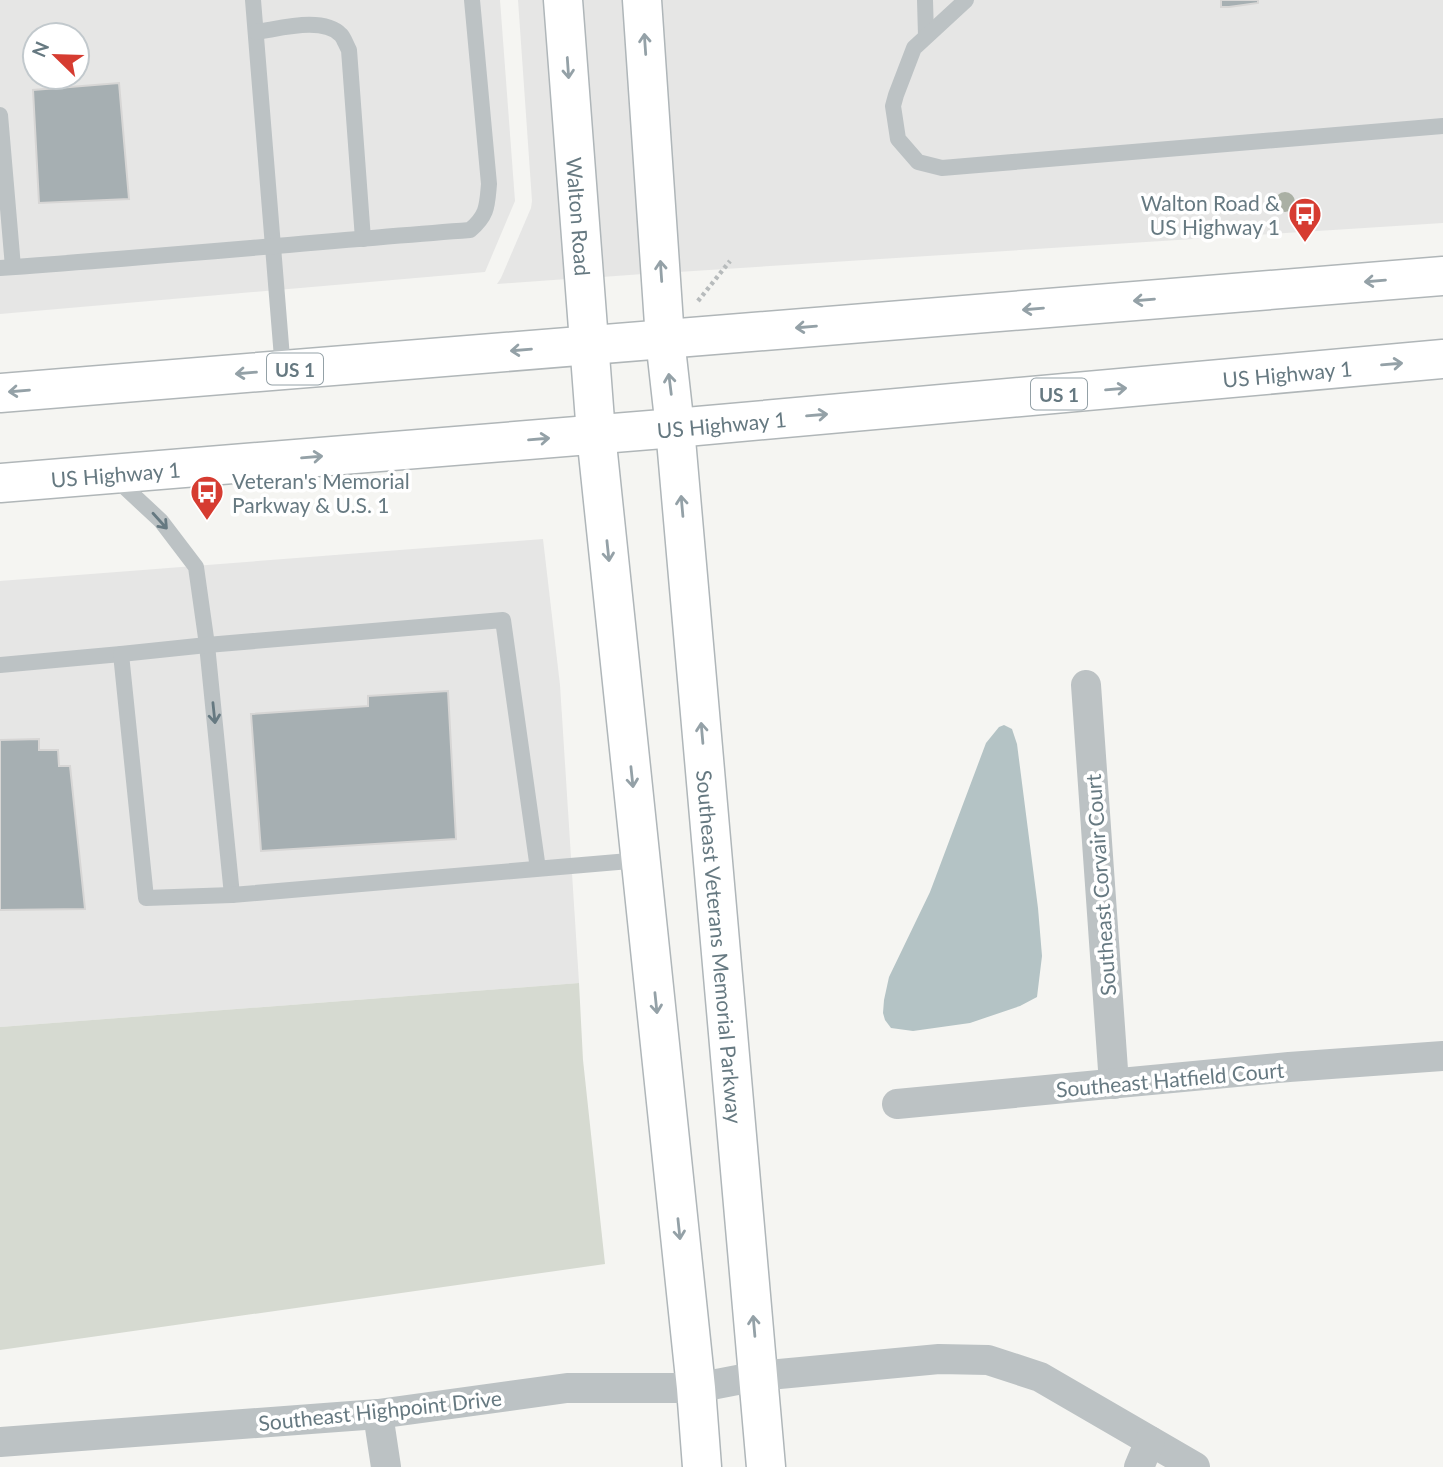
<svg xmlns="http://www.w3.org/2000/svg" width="1443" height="1467" font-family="Lato,sans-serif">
<rect width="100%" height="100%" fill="#f5f5f2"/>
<g fill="#e6e6e5" fill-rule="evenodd">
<path d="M0,0H500L515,201L485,272L0,314ZM35,35H77V77H35Z"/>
<polygon points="518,0 545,0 567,279 497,284 501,278 531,208 532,201"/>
<polygon points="580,0 625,0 643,274 602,277"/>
<polygon points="660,0 1443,0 1443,223 678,272"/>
<polygon points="543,539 560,685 579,983 0,1027 0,581"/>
</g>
<polygon fill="#d6dad1" points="579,983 583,1060 605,1264 0,1350 0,1027"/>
<polygon fill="#b4c3c5" points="1004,725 1012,729 1017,744 1038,908 1042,956 1037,997 1020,1006 970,1023 913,1031 891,1028 885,1020 883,1013 884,1000 889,977 930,892 986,743 999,727"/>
<g fill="#a6afb2" stroke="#d7d6d5" stroke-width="2">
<polygon points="1221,0 1258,0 1258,3 1229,7 1221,7"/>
<polygon points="119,83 129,199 39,203 33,90"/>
<polygon points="448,691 456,839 261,851 251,714 368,706 368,696"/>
<polygon points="39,739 39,750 58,750 59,766 70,766 85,909 0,910 0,740"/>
</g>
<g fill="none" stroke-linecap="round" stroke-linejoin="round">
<defs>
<g id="secondary">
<path id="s1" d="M563,0L596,434L696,1388L702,1467"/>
<path id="s2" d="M642,0L665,339L675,428L766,1467"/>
</g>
<g id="primary">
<polyline points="0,393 1443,276"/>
<path id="s3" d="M0,483L675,428L1443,359"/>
</g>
</defs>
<use href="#secondary" stroke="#afb6b9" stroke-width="41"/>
<use href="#primary" stroke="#b0b6b8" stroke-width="41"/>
<polyline stroke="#b7bbbc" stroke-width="4.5" stroke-dasharray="3.5 3.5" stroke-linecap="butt" points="698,301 730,261"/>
<g stroke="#bcc2c4" stroke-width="16">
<polyline points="253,0 283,370"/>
<polyline points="925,0 926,36"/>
<polyline points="966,0 914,48 896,95 893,106 898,139 918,162 942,168 1443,126"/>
<path d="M256,32C279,29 323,16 341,35C344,38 346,45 349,50L363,239"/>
<polyline points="0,115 13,267"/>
<path d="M0,268C157,257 314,242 470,230C488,215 487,205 489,184L472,0"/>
<polyline points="116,479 161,521 196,567 207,645 232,895"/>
<polyline points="0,665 121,654"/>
<polyline points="538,869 503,620 207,645 121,654 146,898 232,895 641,860"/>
</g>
<g stroke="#bcc2c4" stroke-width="30">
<polyline points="1086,685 1114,1084"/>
<polyline points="897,1104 1289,1067 1443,1056"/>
<polyline points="378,1414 386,1467"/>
<polyline points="0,1442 378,1414 567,1388 696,1388 758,1376 939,1359 988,1360 1040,1377 1195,1467"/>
<polyline points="1139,1467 1150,1441"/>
</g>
<use href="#secondary" stroke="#fff" stroke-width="38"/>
<use href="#primary" stroke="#fff" stroke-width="38"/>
</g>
<circle fill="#aab0a4" cx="1285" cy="202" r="10"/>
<defs><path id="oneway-shaft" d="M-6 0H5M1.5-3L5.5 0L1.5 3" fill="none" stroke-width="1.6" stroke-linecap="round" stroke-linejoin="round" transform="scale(1.75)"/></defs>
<g stroke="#94a1a7">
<use href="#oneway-shaft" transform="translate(645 44) rotate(-94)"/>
<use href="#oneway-shaft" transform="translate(568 68) rotate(86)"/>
<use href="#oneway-shaft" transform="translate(661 271) rotate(-94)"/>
<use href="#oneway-shaft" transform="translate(1375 281) rotate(175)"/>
<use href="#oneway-shaft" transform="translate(1144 300) rotate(175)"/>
<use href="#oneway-shaft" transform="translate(1033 309) rotate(175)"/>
<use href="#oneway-shaft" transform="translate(806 327) rotate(175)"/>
<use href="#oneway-shaft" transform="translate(521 350) rotate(175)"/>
<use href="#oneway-shaft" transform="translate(1392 364) rotate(-5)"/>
<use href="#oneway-shaft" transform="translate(246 373) rotate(175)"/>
<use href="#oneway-shaft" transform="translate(670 384) rotate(-97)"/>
<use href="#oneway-shaft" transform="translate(1116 389) rotate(-5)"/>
<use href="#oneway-shaft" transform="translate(19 391) rotate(175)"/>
<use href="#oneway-shaft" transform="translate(817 415) rotate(-5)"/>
<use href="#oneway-shaft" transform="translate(539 439) rotate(-5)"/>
<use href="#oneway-shaft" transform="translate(312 457) rotate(-5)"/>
<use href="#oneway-shaft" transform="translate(682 506) rotate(-95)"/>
<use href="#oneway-shaft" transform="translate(608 551) rotate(84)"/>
<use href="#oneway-shaft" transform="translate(702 733) rotate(-95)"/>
<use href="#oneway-shaft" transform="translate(632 777) rotate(84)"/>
<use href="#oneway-shaft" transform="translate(656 1003) rotate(84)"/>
<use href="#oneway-shaft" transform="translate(679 1229) rotate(84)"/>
<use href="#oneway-shaft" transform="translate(754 1326) rotate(-95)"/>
</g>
<g stroke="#667981">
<use href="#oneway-shaft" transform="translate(160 521) rotate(48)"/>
<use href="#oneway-shaft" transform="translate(214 713) rotate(84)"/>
</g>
<defs>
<symbol id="bus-pin" viewBox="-11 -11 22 30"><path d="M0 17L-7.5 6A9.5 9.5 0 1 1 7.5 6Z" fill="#d63c31" stroke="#fff"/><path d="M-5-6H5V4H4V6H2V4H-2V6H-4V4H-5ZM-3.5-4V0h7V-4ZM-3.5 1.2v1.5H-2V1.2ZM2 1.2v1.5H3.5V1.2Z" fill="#fff"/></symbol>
</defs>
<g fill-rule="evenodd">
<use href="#bus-pin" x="1286" y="195" width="38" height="52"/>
<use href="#bus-pin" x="188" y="473" width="38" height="52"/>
</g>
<g text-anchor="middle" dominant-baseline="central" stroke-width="7" stroke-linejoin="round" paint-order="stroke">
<g fill="#fff" stroke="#94a1a7" stroke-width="2">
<rect x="267" y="353.5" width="56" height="31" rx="5"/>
<rect x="1031" y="378.5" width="56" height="31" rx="5"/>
</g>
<g font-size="19" font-weight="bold" fill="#667981">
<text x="295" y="369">US 1</text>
<text x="1059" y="394">US 1</text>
</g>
<g font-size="21" fill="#667981" stroke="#fff" text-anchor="end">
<text x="1280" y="202">Walton Road &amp;<tspan x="1280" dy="24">US Highway 1</tspan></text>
<text x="232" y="480" text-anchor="start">Veteran's Memorial<tspan x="232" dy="24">Parkway &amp; U.S. 1</tspan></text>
</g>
<g font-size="21" fill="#667981" stroke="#fff">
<text stroke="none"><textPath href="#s1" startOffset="217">Walton Road</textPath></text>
<text stroke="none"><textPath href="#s3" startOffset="1292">US Highway 1</textPath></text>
<text stroke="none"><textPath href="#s3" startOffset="724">US Highway 1</textPath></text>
<text stroke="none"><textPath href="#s3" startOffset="116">US Highway 1</textPath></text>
<text transform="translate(1100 885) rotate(-94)">Southeast Corvair Court</text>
<text stroke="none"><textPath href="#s2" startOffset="950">Southeast Veterans Memorial Parkway</textPath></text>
<text transform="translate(1170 1079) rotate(-5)">Southeast Hatfield Court</text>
<text transform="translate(380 1410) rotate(-6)">Southeast Highpoint Drive</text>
</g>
</g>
<g transform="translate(56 56) rotate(293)"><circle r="33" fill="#ffffff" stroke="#c2c9cd" stroke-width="2"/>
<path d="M0-5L12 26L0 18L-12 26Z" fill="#d63c31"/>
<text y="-10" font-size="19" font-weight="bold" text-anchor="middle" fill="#667981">N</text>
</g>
</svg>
